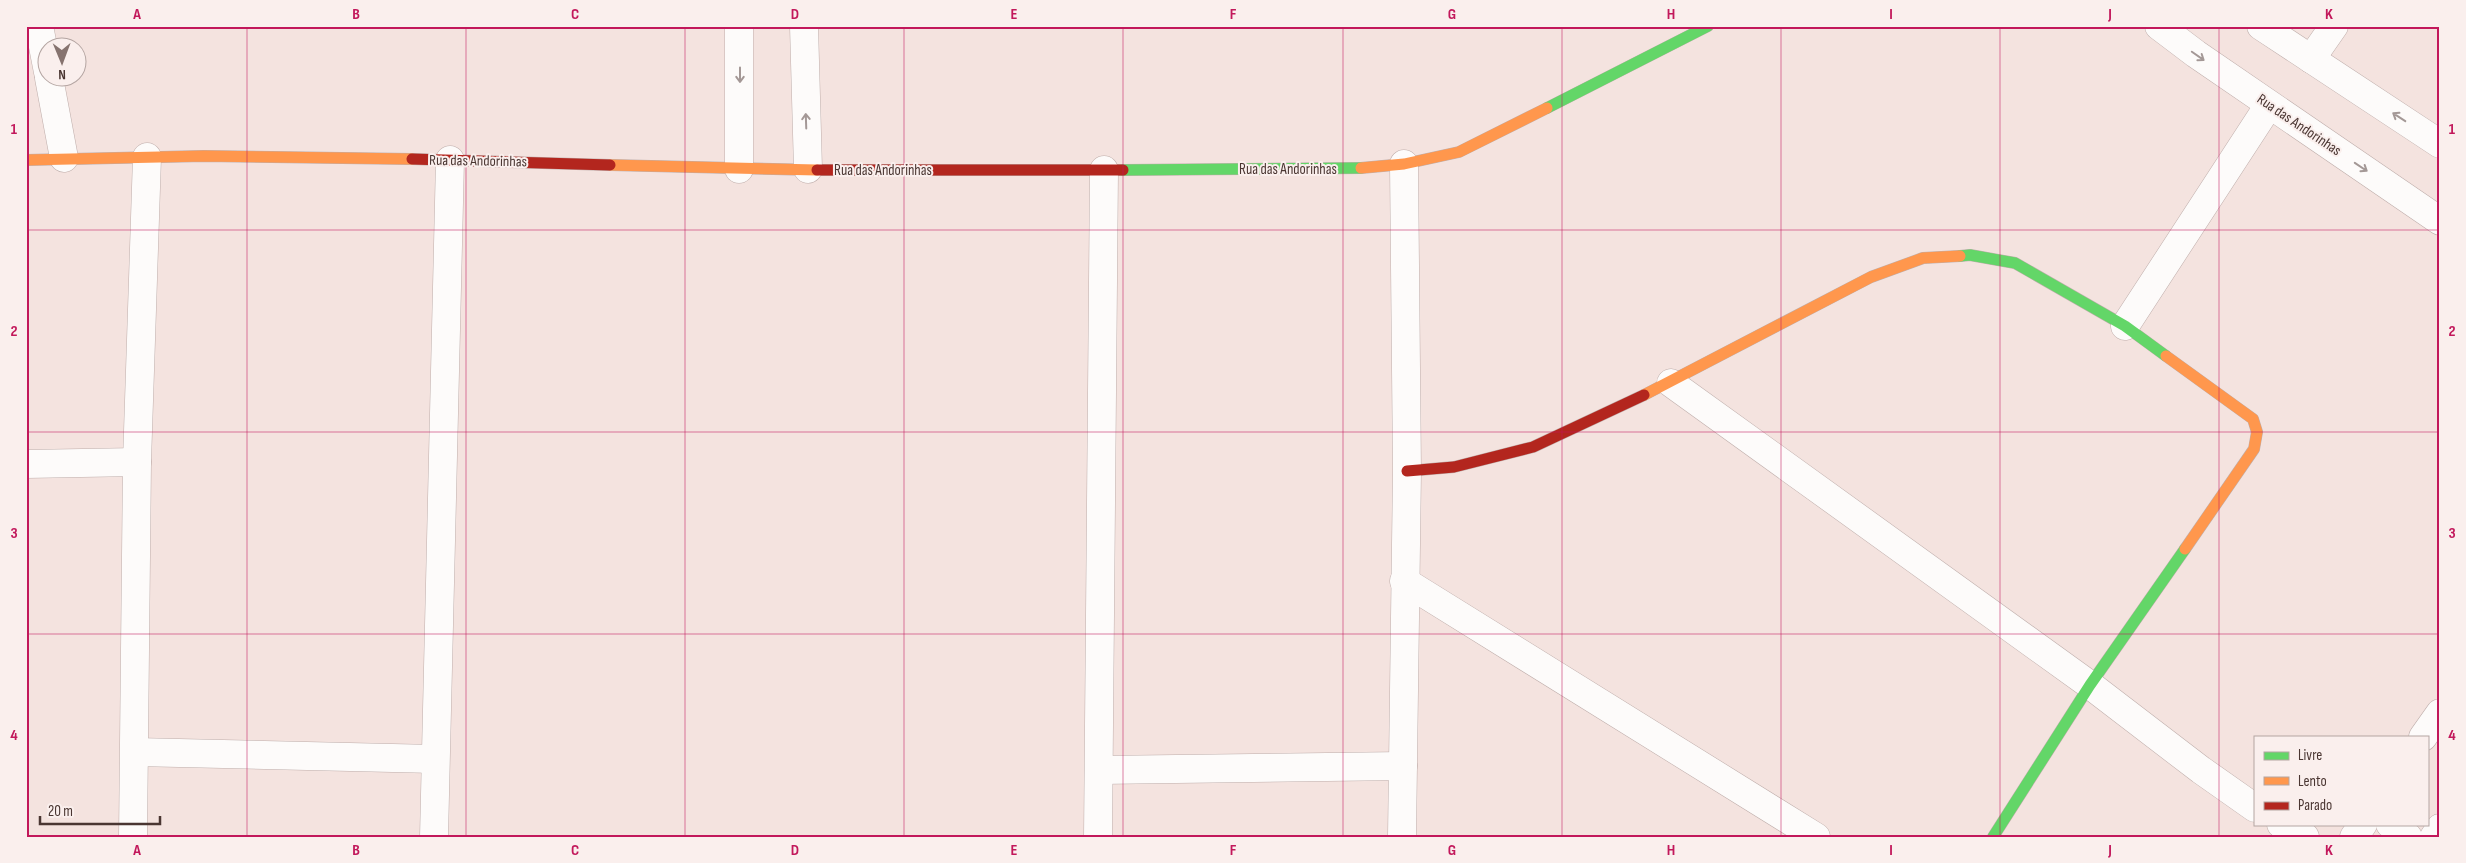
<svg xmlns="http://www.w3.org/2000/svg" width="2466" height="863" font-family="'Sofia Sans Condensed',sans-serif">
<rect width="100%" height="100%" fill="#f4e3df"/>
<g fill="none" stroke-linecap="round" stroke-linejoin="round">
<defs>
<g id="street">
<polyline points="39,26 48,72"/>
<polyline points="739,26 739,169"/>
<polyline points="804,26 808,169"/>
<polyline points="2159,26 2196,54 2440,221"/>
<polyline points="2261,26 2440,144"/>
<polyline points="2311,59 2334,26"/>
<polyline points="49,78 64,158"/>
<polyline points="2125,326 2269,105"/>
<polyline points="1671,383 2090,685 2201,770 2255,808"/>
<polyline points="26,464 137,462"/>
<polyline points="1404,581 1816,837"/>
<polyline points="2423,737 2440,713"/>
<polyline points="135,752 435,759"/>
<polyline points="1099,770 1403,766"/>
<polyline points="2281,824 2305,837"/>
<polyline points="2390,824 2408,837"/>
<polyline points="133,837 137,462 147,157"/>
<polyline points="434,837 450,160"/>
<polyline points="1098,837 1104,170"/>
<polyline points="1402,837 1407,471 1404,164"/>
<polyline points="2354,837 2363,824"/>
<polyline points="2434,837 2440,828"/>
</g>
<g id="fast">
<polyline points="1547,108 1708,26"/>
<polyline points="1123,170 1361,168"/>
<polyline points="1960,256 1970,255 2015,263 2125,326 2166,356"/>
<polyline points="1993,837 2090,685 2185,549"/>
</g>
<g id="slow">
<polyline points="26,160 204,156 412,159"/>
<polyline points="610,165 817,170"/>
<polyline points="1361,168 1404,164 1459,152 1547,108"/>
<polyline points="2166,356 2253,419 2257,432 2254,449 2185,549"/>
<polyline points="1644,395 1871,277 1923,258 1960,256"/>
</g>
<g id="jam">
<polyline points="412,159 610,165"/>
<polyline points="817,170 1123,170"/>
<polyline points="1407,471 1454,467 1533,447 1644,395"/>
</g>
</defs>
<use href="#street" stroke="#bfaeab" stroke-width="29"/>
<use href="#fast" stroke="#bfaeab" stroke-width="12"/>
<use href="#slow" stroke="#bfaeab" stroke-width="12"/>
<use href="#jam" stroke="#bfaeab" stroke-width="12"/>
<use href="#street" stroke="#fdfbfa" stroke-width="28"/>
<use href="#fast" stroke="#63d668" stroke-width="11"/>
<use href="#slow" stroke="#ff974d" stroke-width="11"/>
<use href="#jam" stroke="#b3261e" stroke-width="11"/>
</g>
<defs><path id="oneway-shaft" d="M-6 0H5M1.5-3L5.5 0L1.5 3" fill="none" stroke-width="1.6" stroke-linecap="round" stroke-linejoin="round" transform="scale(1.25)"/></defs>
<g stroke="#a49896">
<use href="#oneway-shaft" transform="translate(2198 56) rotate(35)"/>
<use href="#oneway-shaft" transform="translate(740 75) rotate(90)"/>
<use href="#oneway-shaft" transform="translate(2399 117) rotate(-147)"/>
<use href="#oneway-shaft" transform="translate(806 121) rotate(-92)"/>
<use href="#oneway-shaft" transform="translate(2361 167) rotate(34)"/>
</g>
<path fill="none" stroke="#c2185b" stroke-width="1" stroke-opacity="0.55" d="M247,26V837M466,26V837M685,26V837M904,26V837M1123,26V837M1343,26V837M1562,26V837M1781,26V837M2000,26V837M2219,26V837M26,230H2440M26,432H2440M26,634H2440"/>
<g text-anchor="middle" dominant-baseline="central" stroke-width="4" stroke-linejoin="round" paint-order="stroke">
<g font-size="15" fill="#4a3632" stroke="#faefed">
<text transform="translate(2299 125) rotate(34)">Rua das Andorinhas</text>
<text transform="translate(478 161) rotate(1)">Rua das Andorinhas</text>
<text x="1288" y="169">Rua das Andorinhas</text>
<text x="883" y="170">Rua das Andorinhas</text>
</g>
</g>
<rect width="2466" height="863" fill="none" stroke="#faefed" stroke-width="55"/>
<rect x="2254" y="736" width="175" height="90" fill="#faefed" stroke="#b4a5a2"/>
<rect x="2264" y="752" width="25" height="8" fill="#63d668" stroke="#b4a5a2"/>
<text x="2298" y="760" font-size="15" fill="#4a3632">Livre</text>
<rect x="2264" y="777" width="25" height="8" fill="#ff974d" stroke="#b4a5a2"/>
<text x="2298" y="786" font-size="15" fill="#4a3632">Lento</text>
<rect x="2264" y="802" width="25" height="8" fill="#b3261e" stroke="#b4a5a2"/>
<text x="2298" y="810" font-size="15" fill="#4a3632">Parado</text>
<g transform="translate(62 62) rotate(179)"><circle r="24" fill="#faefed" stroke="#b4a5a2"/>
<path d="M0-4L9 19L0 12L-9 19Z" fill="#86736f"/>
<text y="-8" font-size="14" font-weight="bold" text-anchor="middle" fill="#4a3632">N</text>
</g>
<path d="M40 816v8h120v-8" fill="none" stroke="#4a3632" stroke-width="2.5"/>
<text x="48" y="816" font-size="15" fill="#4a3632" stroke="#faefed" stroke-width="4" paint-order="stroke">20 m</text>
<rect x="28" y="28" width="2410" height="808" fill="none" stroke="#c2185b" stroke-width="2"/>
<g font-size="16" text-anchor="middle" font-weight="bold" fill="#c2185b">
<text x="137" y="19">A</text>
<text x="356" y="19">B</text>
<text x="575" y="19">C</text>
<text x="795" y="19">D</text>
<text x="1014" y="19">E</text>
<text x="1233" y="19">F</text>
<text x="1452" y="19">G</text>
<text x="1671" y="19">H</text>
<text x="1891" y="19">I</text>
<text x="2110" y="19">J</text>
<text x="2329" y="19">K</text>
<text x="14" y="134">1</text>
<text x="2452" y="134">1</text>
<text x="14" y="336">2</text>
<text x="2452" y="336">2</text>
<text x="14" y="538">3</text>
<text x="2452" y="538">3</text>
<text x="14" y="740">4</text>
<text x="2452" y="740">4</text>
<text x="137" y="855">A</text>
<text x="356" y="855">B</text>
<text x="575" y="855">C</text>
<text x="795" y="855">D</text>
<text x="1014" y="855">E</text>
<text x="1233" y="855">F</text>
<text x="1452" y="855">G</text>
<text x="1671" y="855">H</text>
<text x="1891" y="855">I</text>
<text x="2110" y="855">J</text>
<text x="2329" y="855">K</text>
</g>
</svg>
